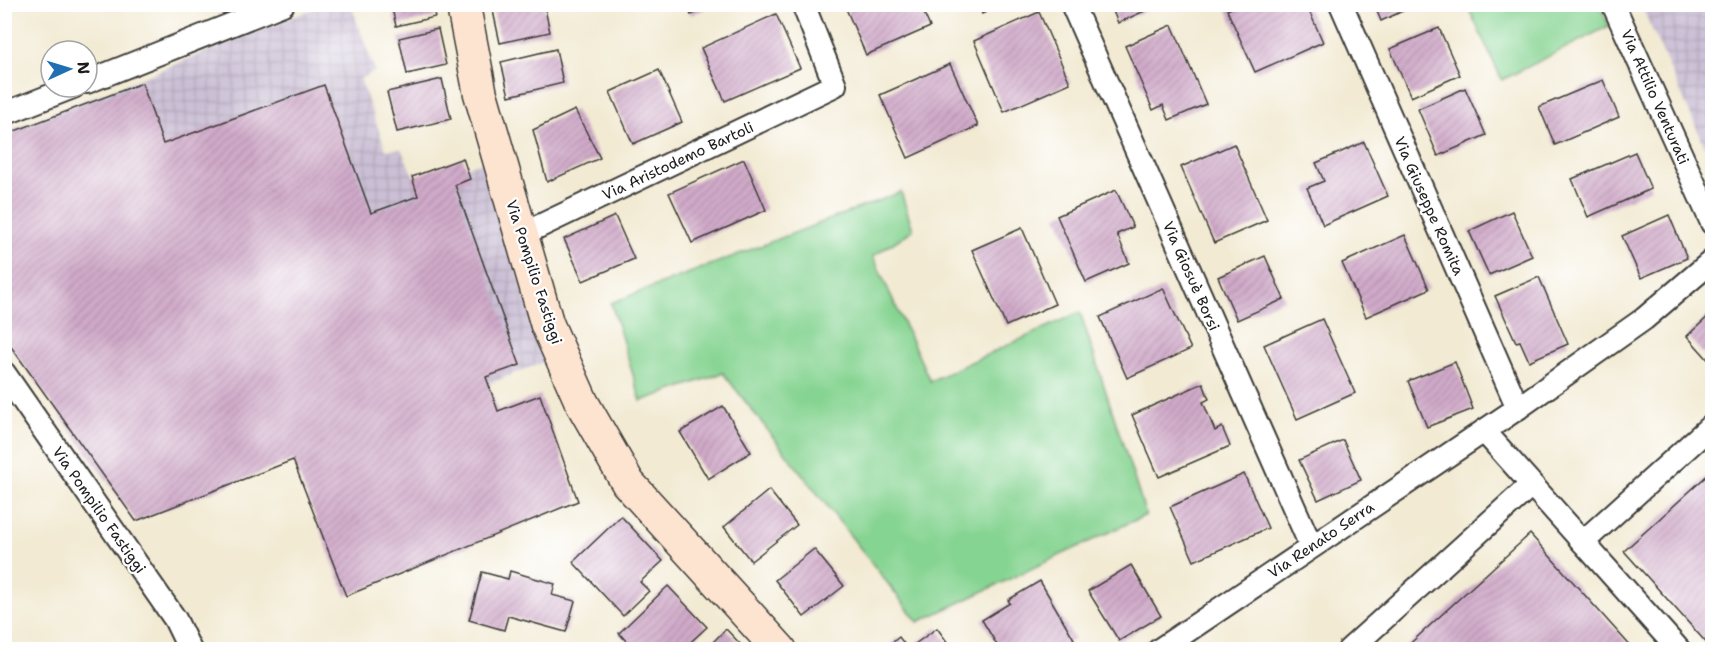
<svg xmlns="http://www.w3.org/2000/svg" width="1717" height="654" font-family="'Shantell Sans',sans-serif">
<defs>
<pattern id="industrial-grid" width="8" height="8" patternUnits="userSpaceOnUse" patternTransform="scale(1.5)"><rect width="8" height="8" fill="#cbbfd5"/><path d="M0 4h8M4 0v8" fill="none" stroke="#aea4b6"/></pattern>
<pattern id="building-hatch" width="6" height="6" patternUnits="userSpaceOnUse" patternTransform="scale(1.5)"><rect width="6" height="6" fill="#d0aac9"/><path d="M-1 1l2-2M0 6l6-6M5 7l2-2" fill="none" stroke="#b292ac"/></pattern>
</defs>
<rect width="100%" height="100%" fill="#fff"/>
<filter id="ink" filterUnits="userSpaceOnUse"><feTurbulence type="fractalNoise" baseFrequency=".0167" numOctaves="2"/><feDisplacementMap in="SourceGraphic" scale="12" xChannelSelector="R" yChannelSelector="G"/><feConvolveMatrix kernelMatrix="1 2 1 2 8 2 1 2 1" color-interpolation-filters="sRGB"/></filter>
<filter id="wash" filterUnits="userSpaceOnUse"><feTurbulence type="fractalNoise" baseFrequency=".008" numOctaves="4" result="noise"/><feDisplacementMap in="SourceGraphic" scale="24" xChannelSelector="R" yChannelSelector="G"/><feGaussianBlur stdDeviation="1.35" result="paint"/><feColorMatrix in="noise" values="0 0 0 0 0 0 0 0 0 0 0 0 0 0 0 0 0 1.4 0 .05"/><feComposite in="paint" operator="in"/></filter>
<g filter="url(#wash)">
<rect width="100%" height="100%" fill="#f2ead3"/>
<g fill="url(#industrial-grid)">
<polygon points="323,5 351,5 375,71 360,79 386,150 401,149 415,179 484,162 546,361 136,521 5,337 4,133"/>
<polygon points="1641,5 1712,5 1712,162"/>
</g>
<g fill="#86d492" stroke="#517857" stroke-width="1.5">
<polygon points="1467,5 1599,5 1609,26 1502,80"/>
<polygon points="901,192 913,230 873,256 930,381 1080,312 1146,515 918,622 723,373 641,401 611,303"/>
</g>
<g id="blocks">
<g fill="url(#building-hatch)">
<polygon points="391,4 432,4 435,17 396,26"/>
<polygon points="520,4 544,4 550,32 500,43 493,11"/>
<polygon points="686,4 715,4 691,15"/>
<polygon points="844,4 920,4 930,27 866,55"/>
<polygon points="978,4 1002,4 982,14"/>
<polygon points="1110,4 1160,4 1118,23"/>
<polygon points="1241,4 1306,4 1323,42 1255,72 1227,10"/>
<polygon points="1374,4 1418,4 1381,21"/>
<polygon points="1039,12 1070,83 1004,112 974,41"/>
<polygon points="776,14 800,68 725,101 701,48"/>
<polygon points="1172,25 1206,104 1169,120 1163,105 1153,110 1125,46"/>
<polygon points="1439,28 1460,75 1411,97 1390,49"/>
<polygon points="438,29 446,65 407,74 399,38"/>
<polygon points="556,49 563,83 509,96 501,62"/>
<polygon points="950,64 978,126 908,158 880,95"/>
<polygon points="659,70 682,122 633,144 610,92"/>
<polygon points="442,79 451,119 397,132 387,92"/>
<polygon points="1603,80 1619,117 1555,145 1539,107"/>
<polygon points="142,83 163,144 324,85 371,213 418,196 412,177 463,158 470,179 455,185 520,365 486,377 498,411 540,395 578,501 346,596 293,460 136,521 4,337 4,135"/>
<polygon points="1465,88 1486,135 1438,156 1418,109"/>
<polygon points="575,110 600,158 547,182 533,130"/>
<polygon points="1364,142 1388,196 1323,225 1307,188 1324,181 1316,163"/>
<polygon points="1234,144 1267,220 1214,243 1181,167"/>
<polygon points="1635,152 1651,189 1588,217 1572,179"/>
<polygon points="744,159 766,210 692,243 669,193"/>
<polygon points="1116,190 1133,227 1117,234 1129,263 1086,282 1057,216"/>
<polygon points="1512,211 1532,256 1489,275 1469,231"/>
<polygon points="1669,215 1687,258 1641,278 1622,236"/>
<polygon points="615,216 634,259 583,281 564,239"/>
<polygon points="1022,228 1055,304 1006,326 972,250"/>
<polygon points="1405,235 1429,289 1366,317 1342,263"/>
<polygon points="1265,256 1284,299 1237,320 1218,277"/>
<polygon points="1539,277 1568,344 1529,361 1520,341 1516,342 1495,296"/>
<polygon points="1163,288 1191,349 1127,378 1100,317"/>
<polygon points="1712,313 1712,364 1687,336"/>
<polygon points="1322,319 1355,393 1297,419 1264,345"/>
<polygon points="1455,362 1473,409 1427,427 1408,381"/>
<polygon points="1203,383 1209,399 1203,402 1215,431 1222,427 1230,446 1159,477 1132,415"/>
<polygon points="723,406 751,452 708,479 680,432"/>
<polygon points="1343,440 1361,480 1318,500 1299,460"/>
<polygon points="1712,471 1712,649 1624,551"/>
<polygon points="1244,474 1268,528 1194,561 1170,507"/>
<polygon points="769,490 797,525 751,561 724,527"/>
<polygon points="621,516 663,561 640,582 649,591 623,616 573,562"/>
<polygon points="1530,534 1634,650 1403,650"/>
<polygon points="814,549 844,586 804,617 775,580"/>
<polygon points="1131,565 1161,616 1119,641 1088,591"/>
<polygon points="510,571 555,584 552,595 575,601 566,632 508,616 504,630 469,620 482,572 508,579"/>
<polygon points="1040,581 1074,639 1056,650 1000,650 982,620 1010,603 1008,600"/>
<polygon points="668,586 707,627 682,650 634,650 619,633"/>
<polygon points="937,628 953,650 883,650 899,637 908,649"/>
<polygon points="726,629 746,650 705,650"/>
</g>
</g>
</g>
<g filter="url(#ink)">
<use href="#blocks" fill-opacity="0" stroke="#3c3b37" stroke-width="1.5"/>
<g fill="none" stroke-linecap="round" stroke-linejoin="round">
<defs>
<g id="street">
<polyline points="1072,4 1311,546"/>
<polyline points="1341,4 1518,408"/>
<polyline points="1613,4 1712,223"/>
<polyline points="87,82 283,4"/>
<polyline points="4,114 73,87"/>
<polyline points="521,235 835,85 803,4"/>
<polyline points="4,373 175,619 190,650"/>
<polyline points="1484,431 1679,650"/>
<polyline points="1583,542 1712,425"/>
<polyline points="1159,650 1518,408 1644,319 1712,261"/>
<polyline points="1349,650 1531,485"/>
</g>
<polyline id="secondary" points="463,4 480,92 547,324 582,403 628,483 780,650"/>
</defs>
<use href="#street" stroke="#3c3b37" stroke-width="26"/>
<use href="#secondary" stroke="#3c3b37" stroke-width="36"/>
<use href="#street" stroke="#fff" stroke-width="22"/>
<use href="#secondary" stroke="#fde4d1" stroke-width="33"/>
</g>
</g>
<g text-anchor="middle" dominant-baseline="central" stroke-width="4.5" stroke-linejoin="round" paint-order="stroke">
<g font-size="15" fill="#1c1c1c" stroke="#fff">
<text transform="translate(1655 97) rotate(66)">Via Attilio Venturati</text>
<text transform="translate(678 161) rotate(-25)">Via Aristodemo Bartoli</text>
<text transform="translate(1429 206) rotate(66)">Via Giuseppe Romita</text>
<text transform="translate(534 272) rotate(72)">Via Pompilio Fastiggi</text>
<text transform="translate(1191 276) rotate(66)">Via Giosuè Borsi</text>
<text transform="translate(99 510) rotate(55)">Via Pompilio Fastiggi</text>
<text transform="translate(1321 540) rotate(-34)">Via Renato Serra</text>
</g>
</g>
<rect width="1717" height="654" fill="none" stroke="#fff" stroke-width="24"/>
<g transform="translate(69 69) rotate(86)"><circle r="28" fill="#ffffff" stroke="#a4a4a4" stroke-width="1.5"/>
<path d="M0-4.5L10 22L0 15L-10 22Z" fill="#1f6fb2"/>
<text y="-9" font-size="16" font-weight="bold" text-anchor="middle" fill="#1c1c1c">N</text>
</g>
</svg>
